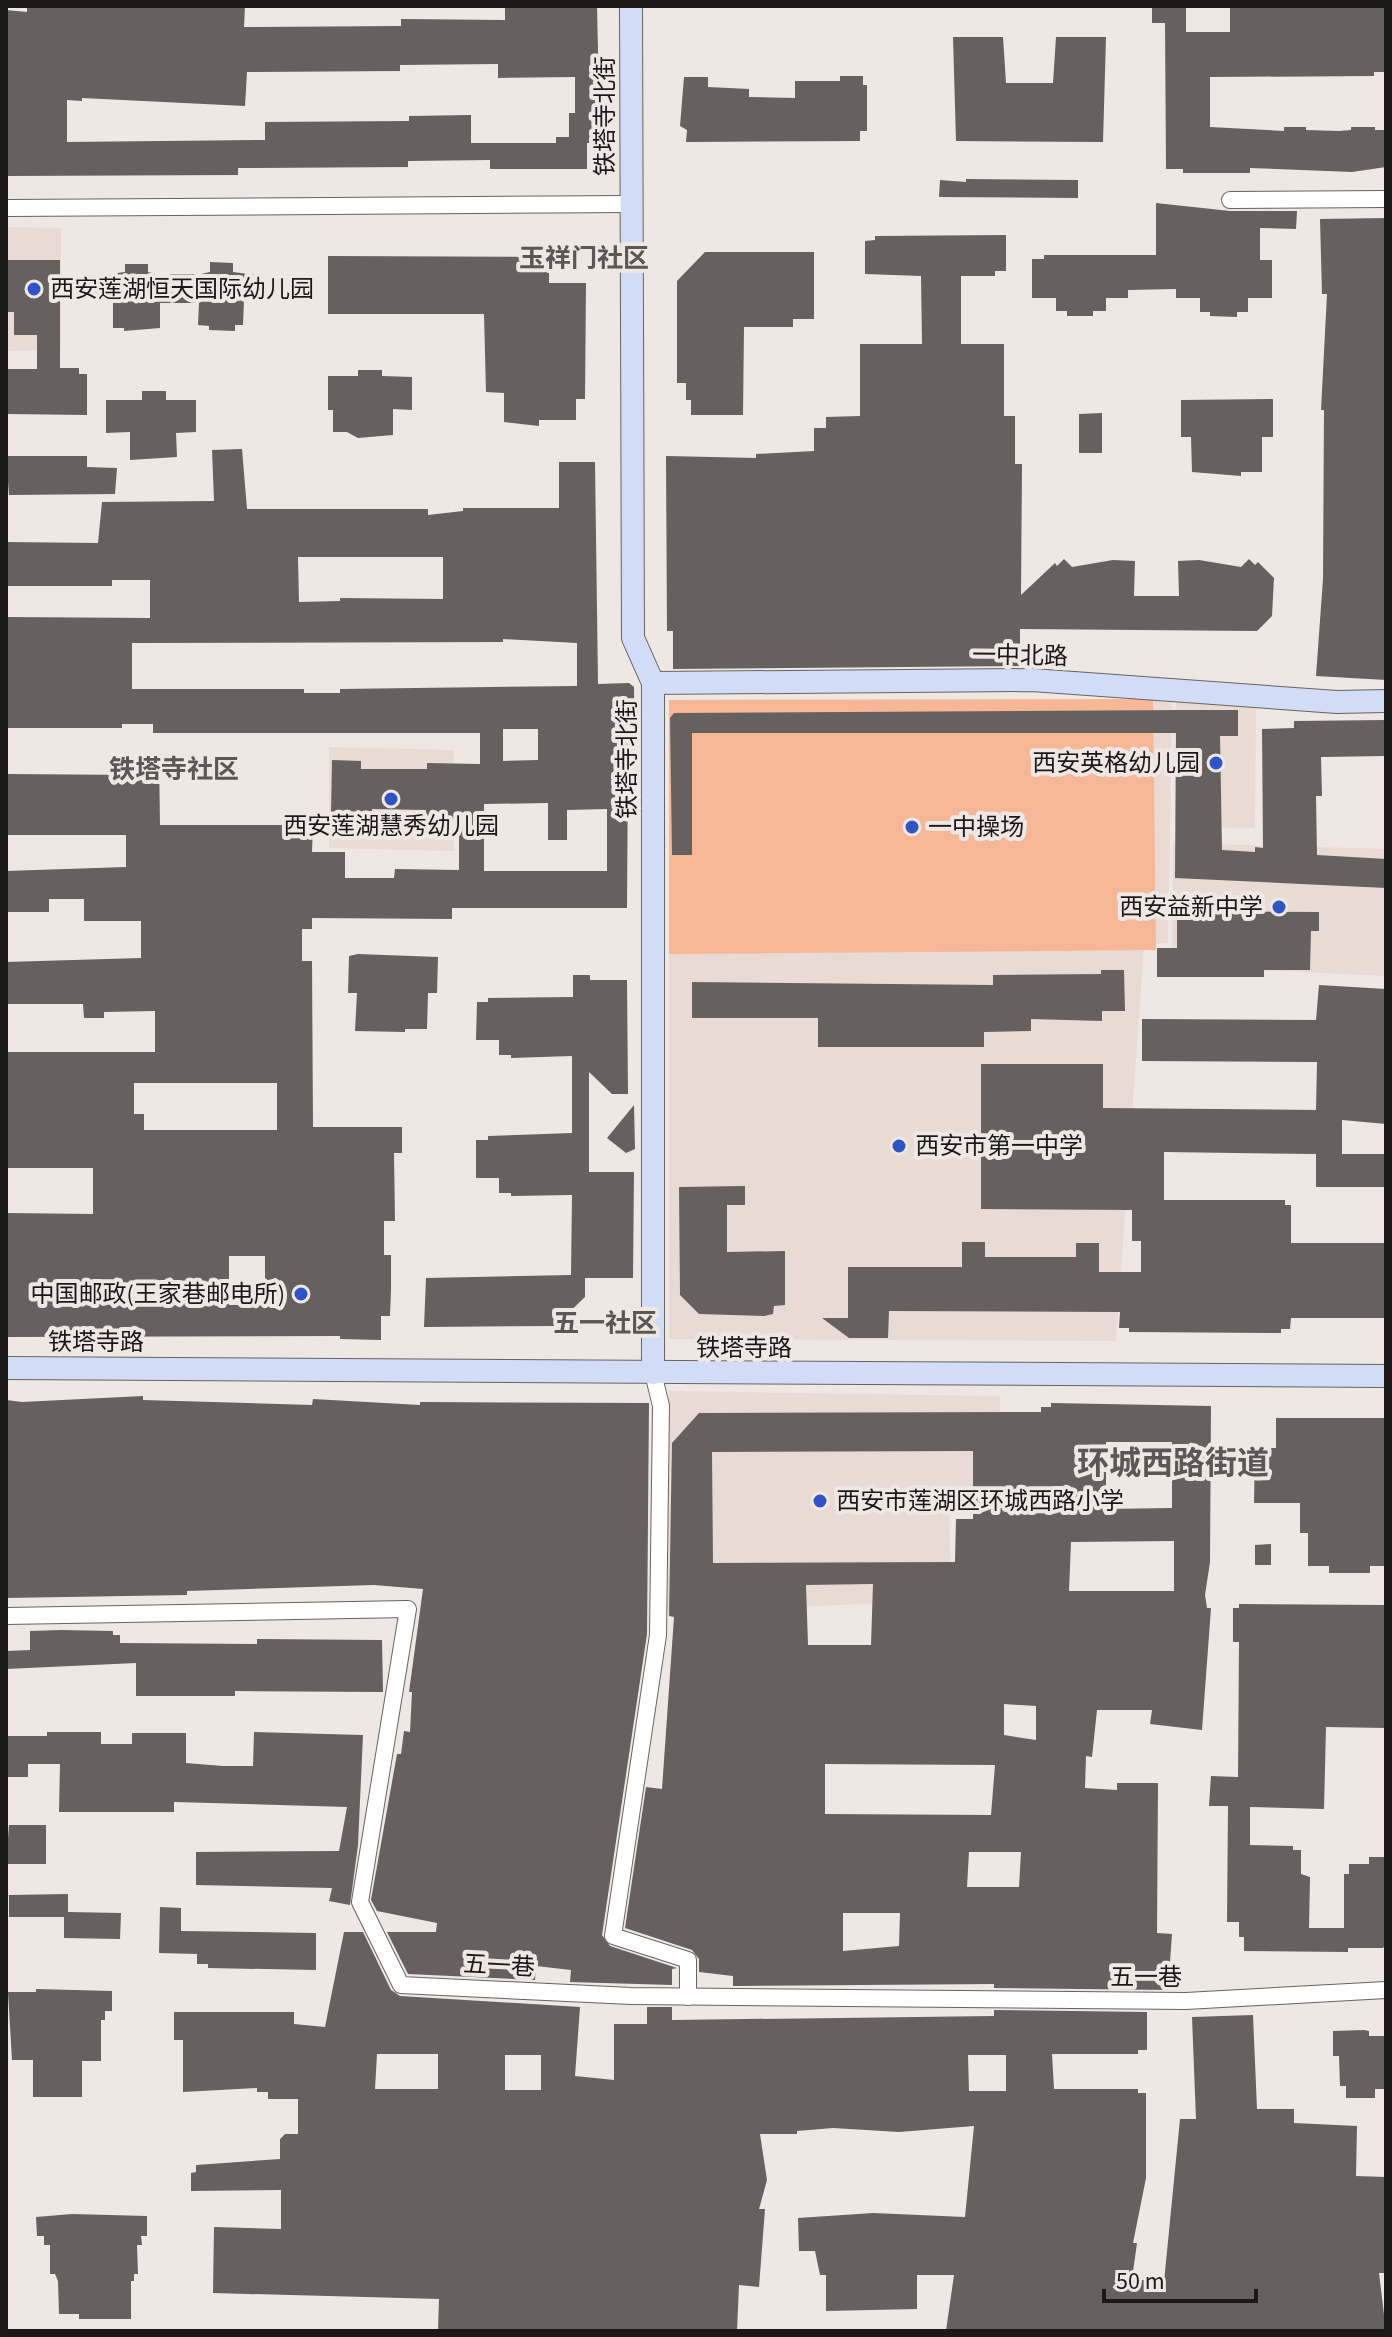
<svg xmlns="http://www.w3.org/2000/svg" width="1392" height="2337" font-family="'Source Sans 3','Noto Sans SC',sans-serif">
<rect width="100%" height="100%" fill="#eee7e4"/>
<g fill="#e9dad3">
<polygon points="6,227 61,228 61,350 6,351"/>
<polygon points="1176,698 1256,700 1255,828 1175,827"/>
<polygon points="1172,699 1168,943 1144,945 1116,1341 669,1339 669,700"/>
<polygon points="329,747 454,750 454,851 329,848"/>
<polygon points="1173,843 1386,849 1386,976 1172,966"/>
<polygon points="669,1391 1000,1396 998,1498 949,1503 951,1600 664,1613"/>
</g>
<polygon fill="#f6b797" points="1153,699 1156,950 669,954 669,700"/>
<g fill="#66615e" fill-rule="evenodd">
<path d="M27,6H245L244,27L401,26V19L505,20V6H597L600,143H587V169H490V160L408,161V167L238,168V175L6,176V10L27,12ZM498,64V78L575,77V113H569V137H556V143H471V115L409,116V121L265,122V140L67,142V100L82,101V98L245,106L247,72L400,71V65Z"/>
<polygon points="1152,6 1186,6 1186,32 1230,32 1230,6 1386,8 1386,72 1374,72 1374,76 1210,77 1210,127 1284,131 1284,127 1306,127 1306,130 1339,131 1351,130 1351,127 1375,127 1375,130 1386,130 1386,167 1352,172 1250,168 1250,173 1183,173 1183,169 1166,169 1165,23 1152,23"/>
<polygon points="953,37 1003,37 1006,83 1053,83 1056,37 1106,37 1103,142 956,141"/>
<polygon points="840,76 863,76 863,85 867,85 867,131 860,131 860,141 686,142 687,130 680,126 684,77 708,77 708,87 749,89 749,97 795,98 795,81 840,81"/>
<polygon points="966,179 1078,180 1078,198 939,197 940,180 966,182"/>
<polygon points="1156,203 1230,211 1297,211 1296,229 1260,228 1260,260 1272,260 1272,298 1248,298 1248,312 1237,312 1237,317 1210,316 1210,312 1200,312 1200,298 1176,298 1176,289 1128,290 1128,298 1106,298 1106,311 1093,311 1093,316 1067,316 1067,311 1056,311 1056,298 1032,298 1032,259 1044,259 1044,255 1156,255"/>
<polygon points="1386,218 1386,680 1316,676 1323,579 1324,410 1321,410 1327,294 1322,294 1320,219"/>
<polygon points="1006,235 1006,271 995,271 995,276 961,276 961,344 1004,344 1004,416 1015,416 1015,464 1022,464 1021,595 1055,563 1057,566 1064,559 1072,567 1113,560 1135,561 1134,596 1179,596 1178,561 1199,560 1241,567 1249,559 1255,565 1258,562 1274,578 1272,616 1257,631 1020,629 1020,666 673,669 673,631 667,631 666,456 756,458 756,454 814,451 814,428 826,428 826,417 860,416 860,344 922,344 921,276 865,274 865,241 875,240 875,236"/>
<polygon points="705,252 814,252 814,319 793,319 793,327 744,327 743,415 691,415 691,400 686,400 686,383 677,383 677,281"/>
<polygon points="328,256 549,257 549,283 586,283 585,399 576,399 576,420 539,420 539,426 504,422 504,393 486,392 484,314 328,314"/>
<polygon points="6,260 60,260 60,368 79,368 79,374 87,374 87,415 6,414 6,369 37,369 37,335 14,335 14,312 6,312"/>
<polygon points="210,262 233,263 233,272 263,276 262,285 267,285 267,301 244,300 243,325 235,325 235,331 209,330 209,326 198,325 199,303 160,303 160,328 124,331 124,328 113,328 113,301 92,301 95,276 125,272 125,264 148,264 148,272 156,274 201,274 210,272"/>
<polygon points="358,370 382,370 382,376 412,377 412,410 393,409 393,435 358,438 347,432 333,432 333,410 328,410 328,376 358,376"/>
<polygon points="142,391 166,391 166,400 196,400 196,432 176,433 177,457 130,460 130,432 106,433 106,400 142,400"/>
<polygon points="1273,399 1273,437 1262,437 1262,472 1241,472 1241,476 1192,472 1191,437 1181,437 1181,400"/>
<polygon points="1102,413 1102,453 1079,453 1079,414"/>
<path d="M242,449L247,509H428V515L463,511V508H559V462H595L598,684L629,683L634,687L635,758H628L627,908H452V919L312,918V929H302V961H312L313,1127H402V1153H394L395,1221H384V1255H391V1290L390,1316H381V1340L340,1339V1336L6,1337V1213L93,1214V1168H6V1052H155V1011L104,1012V1018H84L83,1004H6V962L141,958V921H84V899H49V912H6V871L126,867V835H6V774L141,775V755H159L160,825H313L312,852H345V878H394L395,869L459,870V819L426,818V810L372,809V815L331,814L332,760L361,761V769H427V763L480,764V733H153V724H122V728H6V617L150,618V580H112V586H6V542L98,543L102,502L214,501L212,450ZM298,557H443V599L340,598V601L299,602ZM503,639L577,643V686L340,689V693H304V689H132V643L503,642ZM503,729H538V760L503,761ZM548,803V840H567V810L607,809V871H484V804ZM134,1083H277V1130H144V1114H134ZM229,1256H265V1305H229Z"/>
<polygon points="6,456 87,456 87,467 117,468 115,494 9,495"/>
<polygon points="1184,710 1238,710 1238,736 1220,736 1222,850 1255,852 1255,847 1263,848 1262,729 1294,728 1294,721 1386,720 1386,756 1321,757 1322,796 1316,796 1317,855 1386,859 1386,888 1175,878 1176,733 692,733 692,855 672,855 670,718 674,713"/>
<polygon points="1177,911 1319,912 1319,931 1311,931 1310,970 1264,970 1264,977 1157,977 1157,948 1177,948"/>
<polygon points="358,954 438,957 437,993 428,993 427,1029 405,1029 405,1032 355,1031 357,993 348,993 349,956"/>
<polygon points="1101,970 1124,970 1125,1011 1102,1011 1102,1021 1031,1019 1031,1031 984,1032 984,1047 818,1047 818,1018 692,1018 692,982 993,985 993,975 1101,974"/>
<polygon points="573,975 590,975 590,980 627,980 628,1094 612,1094 589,1072 589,1172 634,1172 633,1278 585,1278 585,1297 555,1326 424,1327 426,1278 571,1275 572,1195 511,1196 511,1193 499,1193 499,1178 476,1178 476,1140 488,1140 488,1136 572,1133 572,1056 511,1058 511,1055 499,1055 499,1040 476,1040 477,1002 488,1002 488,998 573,997"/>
<polygon points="1319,985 1386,989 1386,1124 1342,1120 1342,1154 1386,1154 1386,1187 1316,1187 1316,1154 1164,1152 1164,1200 1285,1200 1285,1205 1291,1205 1291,1243 1386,1243 1386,1318 1291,1318 1290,1329 1281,1329 1281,1333 1129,1332 1129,1328 1119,1328 1120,1312 889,1311 888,1338 849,1338 822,1318 848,1318 848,1267 962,1267 962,1242 985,1242 985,1257 1076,1257 1076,1243 1099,1243 1099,1272 1141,1272 1141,1241 1132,1241 1132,1210 981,1209 981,1064 1103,1064 1103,1108 1316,1110 1317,1062 1142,1061 1142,1019 1316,1020"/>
<polygon points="634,1105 635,1149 626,1153 607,1138"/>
<polygon points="745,1186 745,1205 727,1205 727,1252 785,1251 785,1305 774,1306 773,1314 764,1316 699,1314 680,1295 679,1187"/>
<polygon points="143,1396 143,1400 312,1405 313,1399 420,1405 420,1402 649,1403 647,1634 602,1935 610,1946 677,1968 672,1969 672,1985 570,1982 571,1970 536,1966 535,1980 408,1974 387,1932 436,1932 437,1923 377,1911 371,1900 397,1754 401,1754 404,1731 410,1732 412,1692 409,1692 423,1589 374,1585 187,1591 187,1595 6,1598 6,1400 22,1402"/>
<path d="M1051,1403L1211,1406L1210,1562L1205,1595L1207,1608H1211L1202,1730L1150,1724L1152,1710H1097L1092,1757L1086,1756L1085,1788L1117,1790V1783H1158L1157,1933L1172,1934L1168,1990L994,1988V1984L733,1986V1976L699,1972V1959L692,1950L625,1928L646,1787L662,1789L674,1617L669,1616L672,1443L699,1413L1041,1412V1407H1051ZM1106,1442H1172V1508L1106,1509ZM973,1451V1519H956L955,1562L713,1563L712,1452ZM1174,1541V1591H1069L1071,1542ZM873,1584L871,1645H808L806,1585ZM1004,1704L1036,1706V1740L1004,1735ZM825,1764L995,1765L991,1815L825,1814ZM969,1852H1021L1019,1887H967ZM843,1913H900L899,1946L843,1951Z"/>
<polygon points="1276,1418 1386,1418 1386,1566 1370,1566 1370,1573 1329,1573 1329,1566 1308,1566 1308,1533 1300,1533 1300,1503 1254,1503 1255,1448 1276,1448"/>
<polygon points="1271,1544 1271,1565 1255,1565 1255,1545"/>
<polygon points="1239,1604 1386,1605 1386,1728 1326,1727 1324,1809 1250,1807 1250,1845 1293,1846 1293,1850 1301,1850 1301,1874 1310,1877 1309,1928 1344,1928 1344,1874 1349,1874 1349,1864 1369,1864 1369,1857 1386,1857 1386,1944 1383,1948 1348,1948 1348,1952 1244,1951 1244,1937 1239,1937 1239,1922 1227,1922 1228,1806 1209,1806 1211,1776 1238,1777 1239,1642 1233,1642 1233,1608 1239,1608"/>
<polygon points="61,1630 113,1631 113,1635 120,1635 120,1643 257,1644 257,1639 382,1640 383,1692 235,1691 235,1696 136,1696 136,1663 6,1669 6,1651 30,1650 30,1631"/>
<polygon points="47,1732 101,1732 101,1744 132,1744 132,1733 186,1733 186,1763 223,1766 253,1766 254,1732 363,1735 358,1845 350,1905 329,1901 332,1888 196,1885 196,1852 339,1851 347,1807 174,1802 174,1812 59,1812 60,1764 28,1764 28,1777 6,1777 6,1736 47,1736"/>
<polygon points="9,1825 46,1825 46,1864 6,1864"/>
<polygon points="68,1894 68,1912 121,1913 120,1939 64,1938 64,1917 9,1917 9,1895"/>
<polygon points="160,1907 181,1908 181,1931 316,1933 316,1970 208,1968 208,1964 197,1964 197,1954 159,1953"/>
<path d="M344,1932H363L391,1990L400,1996L580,2007L575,2076L614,2080V2024H647V2007H672V2020L994,2016V2010L1147,2012V2050H1138V2054H1052L1054,2089H1138V2093H1146V2178L1133,2243H1137L1132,2279L1164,2282L1180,2119H1196L1192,2017L1253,2015L1257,2109H1294V2123L1357,2126L1356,2176L1386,2177L1384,2273H1379L1386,2331H946L954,2275H917V2309L826,2311V2275H820L815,2251H799L798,2218L873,2213L965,2217L974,2126L899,2132L833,2128L797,2131V2134H760L767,2180L759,2209H765L759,2287L739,2285L737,2331H438L439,2299L213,2293L214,2227L281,2229V2190L191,2191V2173L196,2172V2165L280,2159V2139L285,2134H298V2099H268V2092H257V2088L183,2092V2040H174V2012H294V2024L325,2027ZM377,2054H438V2089H375ZM505,2055H541V2090H505ZM968,2055H1006V2091H969Z"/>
<polygon points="36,1989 112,1991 112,2011 105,2011 105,2020 101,2020 101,2061 82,2061 82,2097 33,2097 33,2060 12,2060 8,1992 36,1992"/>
<polygon points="1364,2030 1369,2031 1369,2036 1386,2036 1386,2089 1375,2089 1375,2098 1346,2098 1346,2086 1340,2086 1339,2056 1333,2056 1333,2031"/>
<polygon points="72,2214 147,2216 147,2236 141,2236 142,2245 137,2245 138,2274 134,2274 134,2281 131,2281 131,2319 79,2319 79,2314 59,2314 58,2281 55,2274 50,2274 50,2245 44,2245 44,2236 37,2236 36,2217"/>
</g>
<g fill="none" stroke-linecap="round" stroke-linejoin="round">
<defs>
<g id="street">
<polyline points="1230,200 1386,199"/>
<polyline points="6,208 630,204"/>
<polyline points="653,1373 661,1406 658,1635 613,1936 688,1960 688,1997"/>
<polyline points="6,1616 408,1609 360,1902 401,1985 631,1996 1186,2001 1386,1990"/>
</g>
<g id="secondary">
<polyline points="631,6 633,638 653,683 653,1373"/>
<polyline points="653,683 1032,680 1337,702 1386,701"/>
<polyline points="6,1368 1386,1376"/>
</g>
</defs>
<use href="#street" stroke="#696360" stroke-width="18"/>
<use href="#secondary" stroke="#696360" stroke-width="24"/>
<use href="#street" stroke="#fff" stroke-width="16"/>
<use href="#secondary" stroke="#d1dcf6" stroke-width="22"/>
</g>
<g fill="#3054c4" stroke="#eee7e4" stroke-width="3">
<circle cx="34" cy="289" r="8"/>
<circle cx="1216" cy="763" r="8"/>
<circle cx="391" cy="799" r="8"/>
<circle cx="912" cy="827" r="8"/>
<circle cx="1279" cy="907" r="8"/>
<circle cx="899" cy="1146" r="8"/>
<circle cx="301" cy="1294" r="8"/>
<circle cx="820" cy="1501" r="8"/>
</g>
<g text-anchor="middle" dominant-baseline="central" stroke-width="8" stroke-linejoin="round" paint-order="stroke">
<g font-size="24" fill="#1b1917" stroke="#eee7e4">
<text transform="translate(605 116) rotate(-90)">铁塔寺北街</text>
<text transform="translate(1020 656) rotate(1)">一中北路</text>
<text transform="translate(627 759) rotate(-90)">铁塔寺北街</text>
<text x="96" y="1342">铁塔寺路</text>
<text x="744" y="1348">铁塔寺路</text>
<text transform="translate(499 1966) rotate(3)">五一巷</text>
<text x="1146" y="1977">五一巷</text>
</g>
<g font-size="24" fill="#1b1917" stroke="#eee7e4" text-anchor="start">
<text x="50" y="289">西安莲湖恒天国际幼儿园</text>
<text x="1200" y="763" text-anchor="end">西安英格幼儿园</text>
<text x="391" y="826" text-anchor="middle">西安莲湖慧秀幼儿园</text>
<text x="928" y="827">一中操场</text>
<text x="1263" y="907" text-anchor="end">西安益新中学</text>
<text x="915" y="1146">西安市第一中学</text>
<text x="285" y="1294" text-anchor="end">中国邮政(王家巷邮电所)</text>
<text x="836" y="1501">西安市莲湖区环城西路小学</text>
</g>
<g font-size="26" font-weight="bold" fill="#5c5654" stroke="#eee7e4">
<text x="584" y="258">玉祥门社区</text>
<text x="174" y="769">铁塔寺社区</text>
<text x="605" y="1323">五一社区</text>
</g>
<g font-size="32" font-weight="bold" fill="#5c5654" stroke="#eee7e4">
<text x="1173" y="1464">环城西路街道</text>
</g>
</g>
<rect width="1392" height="2337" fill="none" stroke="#1b1917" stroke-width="16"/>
<path d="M1104 2289v12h152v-12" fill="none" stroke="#1b1917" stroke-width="4"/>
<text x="1116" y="2289" font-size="24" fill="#1b1917" stroke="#eee7e4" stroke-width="6" paint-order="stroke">50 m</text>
</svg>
